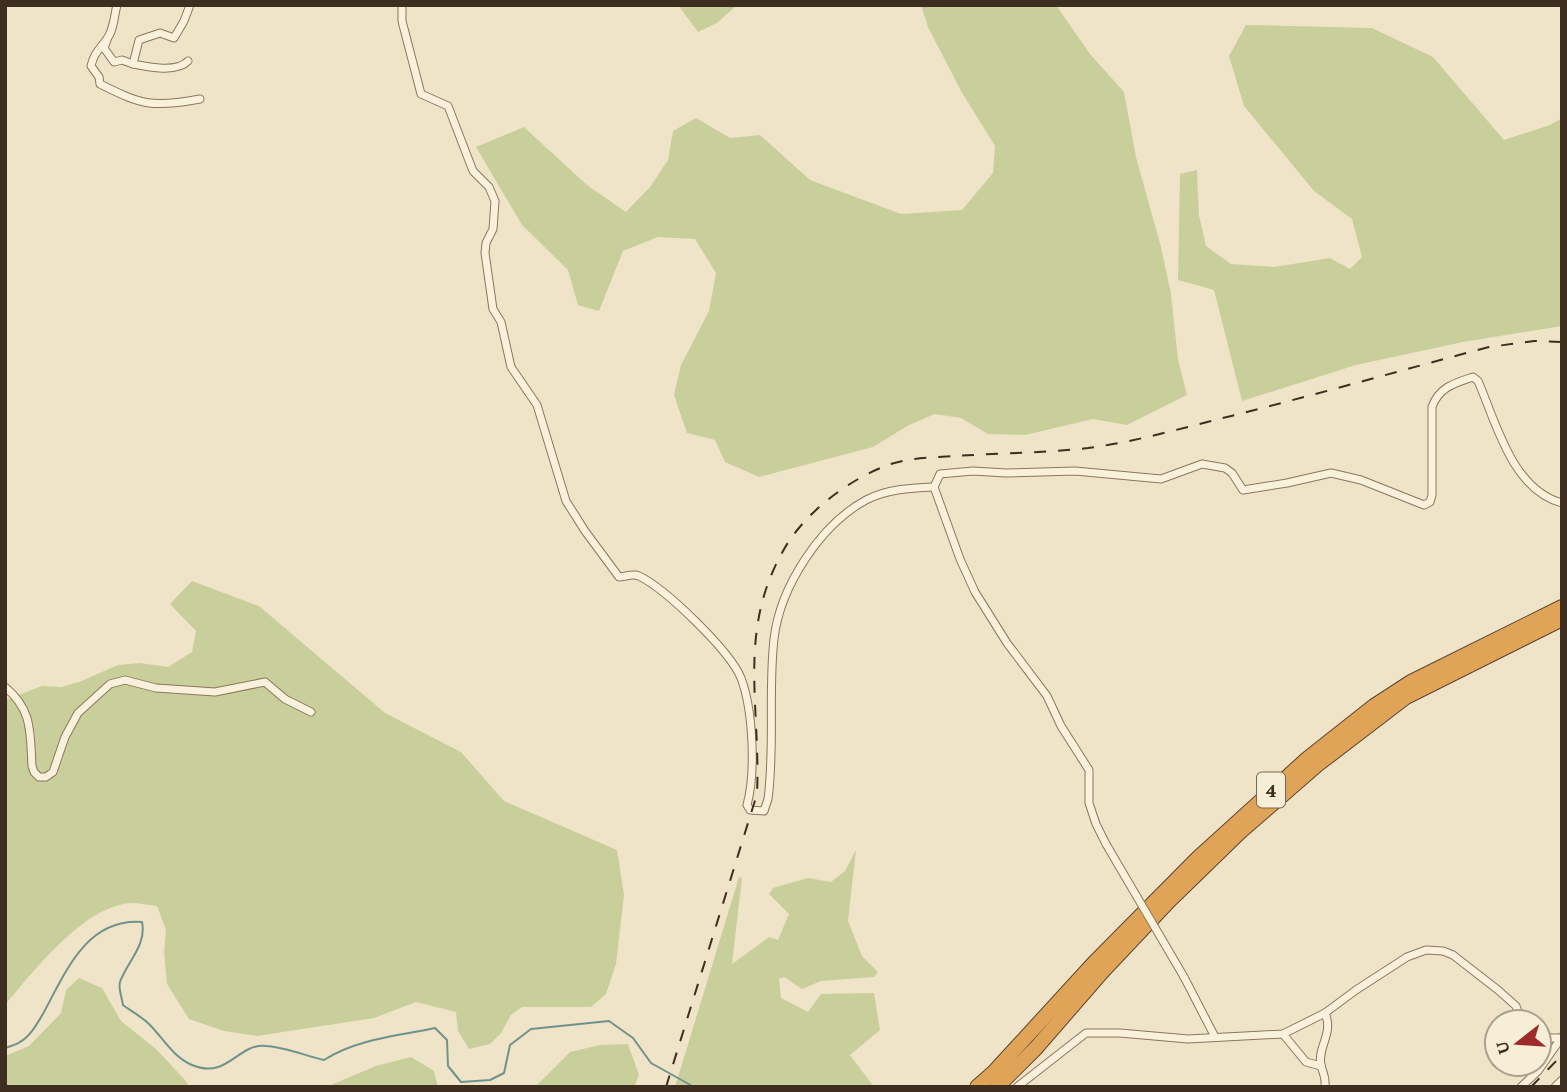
<svg xmlns="http://www.w3.org/2000/svg" width="1567" height="1092" font-family="'Crimson Pro',serif">
<rect width="100%" height="100%" fill="#f0e4c8"/>
<g fill="#c9cf9b">
<polygon points="678,5 737,5 717,23 698,32"/>
<polygon points="921,5 1056,5 1090,54 1124,92 1136,157 1161,247 1171,294 1178,359 1187,395 1127,425 1093,419 1025,435 988,434 961,418 935,414 909,425 873,447 759,477 725,462 715,440 687,433 674,395 681,365 709,311 716,273 695,239 658,237 623,251 599,311 578,305 568,270 522,225 476,147 524,127 587,185 626,212 650,187 668,160 673,131 696,118 730,138 760,135 810,180 901,214 962,210 993,173 995,146 961,91 928,27"/>
<polygon points="1246,25 1372,28 1433,57 1504,140 1550,125 1562,118 1562,326 1463,342 1356,365 1242,401 1214,290 1178,280 1180,174 1197,170 1199,215 1206,246 1231,264 1274,267 1330,258 1350,269 1362,257 1352,219 1314,191 1244,106 1229,56"/>
<path d="M192,581L259,606L385,713L461,752L504,801L617,850L624,895L616,964L606,994L591,1007H522L511,1015L501,1033L490,1044L469,1049L458,1031L456,1012L416,1002L374,1018L257,1036L224,1031L189,1019L167,984L164,952L166,930L157,906C149,905 139,903 130,903C83,907 34,971 5,1005V700L42,686L61,687L79,682L118,665L140,663L168,667L192,652L196,631L170,604Z"/>
<polygon points="856,850 848,921 862,956 878,972 874,977 821,981 802,989 784,977 779,979 781,998 808,1012 821,994 874,993 880,1030 850,1055 874,1087 675,1087 739,877 742,878 732,964 769,937 778,940 789,914 769,894 773,888 808,878 831,882 845,871"/>
<polygon points="79,978 102,988 121,1021 156,1049 185,1080 189,1087 5,1087 5,1056 29,1046 61,1013 66,990"/>
<polygon points="628,1044 639,1075 634,1087 535,1087 570,1052 600,1045"/>
<polygon points="411,1057 434,1071 438,1087 326,1087 376,1066"/>
</g>
<g fill="none" stroke-linecap="round" stroke-linejoin="round">
<path stroke="#6f938a" stroke-width="2" d="M5,1048C10,1046 16,1045 20,1042C31,1036 38,1022 44,1012C66,971 87,918 142,922C147,945 127,962 120,982C118,988 122,998 123,1005C131,1011 142,1017 149,1024C163,1038 173,1057 192,1065C228,1080 237,1043 266,1046C285,1047 306,1056 324,1060C356,1039 398,1036 435,1028L447,1040L448,1066L461,1082L490,1080L504,1073L510,1045L531,1029L609,1021L633,1038L651,1063L694,1087"/>
<defs>
<g id="minor">
<path d="M117,5C114,16 114,31 106,40C99,50 94,53 91,66L99,77L100,84C142,105 152,108 200,99"/>
<path d="M402,5V21L421,94L448,106L473,171L489,187L495,201L493,229L486,243L485,253L493,309L501,322L511,367L537,405L566,501L585,531L619,577C625,577 633,573 639,576C666,589 730,651 741,678C753,710 756,772 747,805L750,810L764,811L768,799C775,746 768,692 774,639C780,587 820,525 866,500C887,489 911,488 934,487"/>
<polyline points="107,40 104,48 114,62 122,60 133,64"/>
<path d="M188,61C177,73 148,67 133,64L139,40L160,33L174,38L184,21L190,5"/>
<path d="M5,687C33,710 30,733 32,766L34,772L39,777H46L53,772L65,737L78,713L110,684L125,680L156,688L215,692L265,682L285,699L311,712"/>
<path d="M1106,844L1096,824L1089,803V770L1061,726L1047,696L1007,643L975,592L960,559L934,487L940,474L973,471L1006,473L1075,471L1161,479L1202,464L1225,468L1232,473L1243,490L1287,483L1331,473L1361,480L1424,505L1430,502L1432,495V407C1439,387 1455,383 1473,377L1478,381C1496,422 1512,490 1562,503"/>
<polyline points="1184,977 1215,1037"/>
<path d="M1325,1013C1334,1034 1317,1047 1321,1065C1323,1075 1326,1075 1325,1087"/>
<polyline points="1283,1034 1306,1062 1321,1066"/>
<polyline points="1539,1035 1547,1038 1562,1038"/>
<polyline points="1017,1087 1086,1033 1120,1033 1188,1039 1283,1034 1325,1013 1356,990 1407,957 1426,950 1443,951 1453,955 1498,990 1516,1006 1522,1022"/>
<polyline points="1521,1087 1538,1071 1562,1037"/>
<polyline points="1555,1087 1562,1080"/>
</g>
<g id="motorway">
<polyline points="977,1087 994,1072 1094,963 1198,858 1307,759 1374,706 1411,682 1562,607"/>
<polyline points="997,1087 1036,1048 1102,972 1169,901 1240,832 1317,765 1406,697 1562,619"/>
</g>
</defs>
<use href="#minor" stroke="#8d765c" stroke-width="9"/>
<use href="#motorway" stroke="#5b4430" stroke-width="16"/>
<use href="#minor" stroke="#faf1dc" stroke-width="7"/>
<use href="#motorway" stroke="#e0a458" stroke-width="14"/>
<g stroke="#3d2e20" stroke-width="2" stroke-dasharray="12 12" stroke-linecap="butt">
<path d="M666,1087L757,794C761,707 737,632 783,551C803,514 849,479 888,465C908,458 934,457 956,456C999,453 1044,453 1088,448C1135,442 1182,428 1227,417C1315,395 1402,370 1489,347L1534,341L1562,342"/>
<polyline points="1531,1087 1562,1055"/>
</g>
<defs>
<polyline id="minor-bridge" points="1106,844 1184,977"/>
</defs>
<use href="#minor-bridge" stroke="#8d765c" stroke-width="9" stroke-linecap="butt"/>
<use href="#minor-bridge" stroke="#faf1dc" stroke-width="7"/>
</g>
<g text-anchor="middle" dominant-baseline="central" stroke-width="5" stroke-linejoin="round" paint-order="stroke">
<rect fill="#f7eed8" stroke="#756857" stroke-width="2" x="1257" y="772.5" width="28" height="35" rx="5"/>
<g font-size="21" font-weight="bold" fill="#3d2e20">
<text x="1271" y="790">4</text>
</g>
</g>
<rect width="1567" height="1092" fill="none" stroke="#3d2e20" stroke-width="14"/>
<g transform="translate(1518 1043) rotate(253)"><circle r="33" fill="#f7eed8" stroke="#ada18e" stroke-width="2"/>
<path d="M0-5L12 26L0 18L-12 26Z" fill="#9e2a2b"/>
<text y="-10" font-size="19" font-weight="bold" text-anchor="middle" fill="#3d2e20">U</text>
</g>
</svg>
